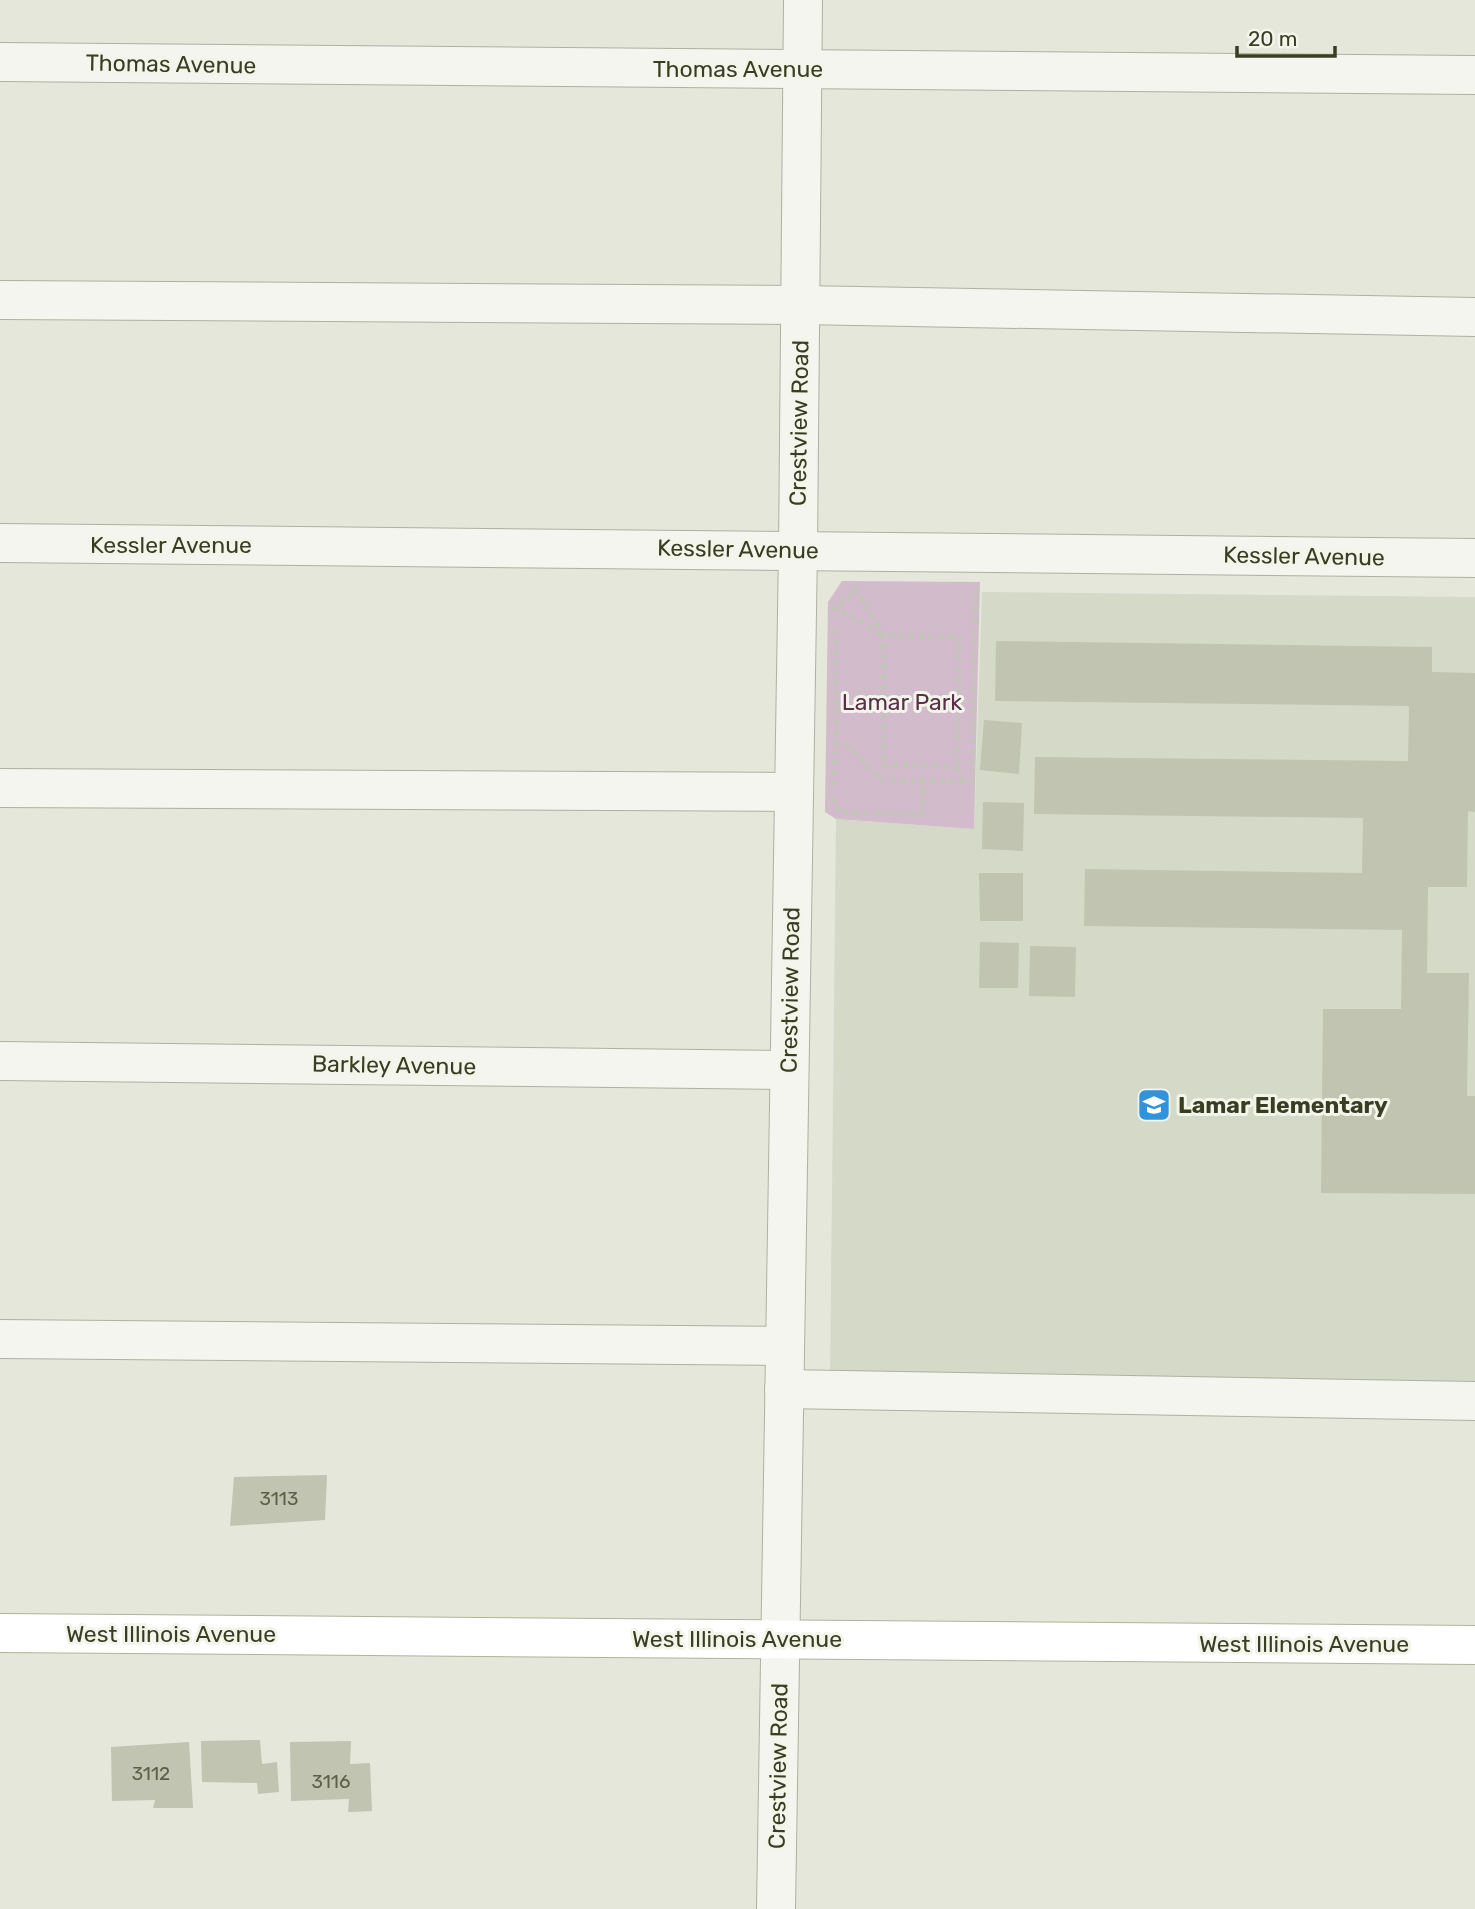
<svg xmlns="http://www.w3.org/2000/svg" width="1475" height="1909" font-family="Rubik,sans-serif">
<rect width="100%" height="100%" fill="#e5e7db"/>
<polygon fill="#d5d9c8" points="982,592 1475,597 1475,1387 830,1381 836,819 974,829"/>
<polygon fill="#d2bbca" points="842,581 980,582 974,829 836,819 825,812 828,602"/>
<g fill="#c0c4b1">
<polygon points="996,641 1432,647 1432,672 1475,673 1475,812 1468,811 1467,887 1428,887 1427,973 1469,973 1467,1096 1475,1096 1475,1194 1321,1193 1323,1009 1401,1009 1402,930 1084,926 1085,869 1362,873 1363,818 1034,814 1035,757 1408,761 1409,706 995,701"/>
<polygon points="984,720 1022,723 1019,774 980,770"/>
<polygon points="983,802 1024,803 1023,851 982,849"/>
<polygon points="979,873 1023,873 1023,921 980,921"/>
<polygon points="980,942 1019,943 1018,988 979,988"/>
<polygon points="1030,946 1076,947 1075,997 1029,996"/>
<polygon points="327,1475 325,1520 230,1526 234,1477"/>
<polygon points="260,1740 262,1764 277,1762 279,1792 258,1794 257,1783 202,1782 201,1741"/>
<polygon points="351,1741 350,1764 370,1763 372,1811 348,1812 349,1799 291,1801 290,1742"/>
<polygon points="189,1742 193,1808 153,1808 155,1800 112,1801 111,1747"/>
</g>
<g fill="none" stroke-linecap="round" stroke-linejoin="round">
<defs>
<g id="minor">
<polyline points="0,62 1475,75"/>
<polyline points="0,300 800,305 1475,317"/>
<polyline points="0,543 1475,558"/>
<polyline points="0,788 793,792"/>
<polyline points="0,1061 789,1070"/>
<polyline points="0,1339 784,1346"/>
<polyline points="784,1389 1475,1401"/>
<polyline points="776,1909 798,550 803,0"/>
</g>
<polyline id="major" points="0,1633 1475,1645"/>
</defs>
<use href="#minor" stroke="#aeb1a0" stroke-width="40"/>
<use href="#major" stroke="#afb499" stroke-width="40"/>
<g stroke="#c3c5b9" stroke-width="4.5" stroke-dasharray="5 5" stroke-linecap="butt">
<polyline points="855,589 883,634"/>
<polyline points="831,608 836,608 856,589"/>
<polyline points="836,611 836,608 883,635"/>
<polyline points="836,744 846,744 880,780 972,782 976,589 973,589"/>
<polyline points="958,767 884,765 883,635 959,637 958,767 963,781"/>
<polyline points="833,785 836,744 836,626"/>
<polyline points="832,798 839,812 922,815 922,779"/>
</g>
<use href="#minor" stroke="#f3f5ee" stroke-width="38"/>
<use href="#major" stroke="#fff" stroke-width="38"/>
</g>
<defs>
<symbol id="school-square" viewBox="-11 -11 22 22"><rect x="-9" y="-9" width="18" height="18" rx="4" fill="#3193db" stroke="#f3f5ea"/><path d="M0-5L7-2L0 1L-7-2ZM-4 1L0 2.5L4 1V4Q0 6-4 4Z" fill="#fff"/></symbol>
</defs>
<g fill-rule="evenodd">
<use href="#school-square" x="1135" y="1086" width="38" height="38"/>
</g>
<g text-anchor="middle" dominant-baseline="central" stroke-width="6" stroke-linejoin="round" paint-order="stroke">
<g font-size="19" fill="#5b6046">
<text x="279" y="1498">3113</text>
<text x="151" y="1773">3112</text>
<text x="331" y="1781">3116</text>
</g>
<g font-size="23" fill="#393e23" stroke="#f3f5ea">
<text transform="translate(171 64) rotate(1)">Thomas Avenue</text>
<text x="738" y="69">Thomas Avenue</text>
<text transform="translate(799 423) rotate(-89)">Crestview Road</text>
<text x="171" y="545">Kessler Avenue</text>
<text transform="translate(738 549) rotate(1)">Kessler Avenue</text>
<text transform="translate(1304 556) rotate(1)">Kessler Avenue</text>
<text transform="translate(790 990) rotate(-89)">Crestview Road</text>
<text transform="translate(394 1065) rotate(1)">Barkley Avenue</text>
<text x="171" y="1634">West Illinois Avenue</text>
<text x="737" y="1639">West Illinois Avenue</text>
<text x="1304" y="1644">West Illinois Avenue</text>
<text transform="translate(778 1766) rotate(-89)">Crestview Road</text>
</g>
<g font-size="23" fill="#5b2f4a" stroke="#f3f5ea">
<text x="902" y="702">Lamar Park</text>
</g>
<g font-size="23" font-weight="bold" fill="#393e23" stroke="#f3f5ea" text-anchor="start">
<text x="1178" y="1105">Lamar Elementary</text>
</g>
</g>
<path d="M1237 46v10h98v-10" fill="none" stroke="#393e23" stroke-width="3.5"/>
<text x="1248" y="46" font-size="21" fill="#393e23" stroke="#f3f5ea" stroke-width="5" paint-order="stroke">20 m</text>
</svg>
